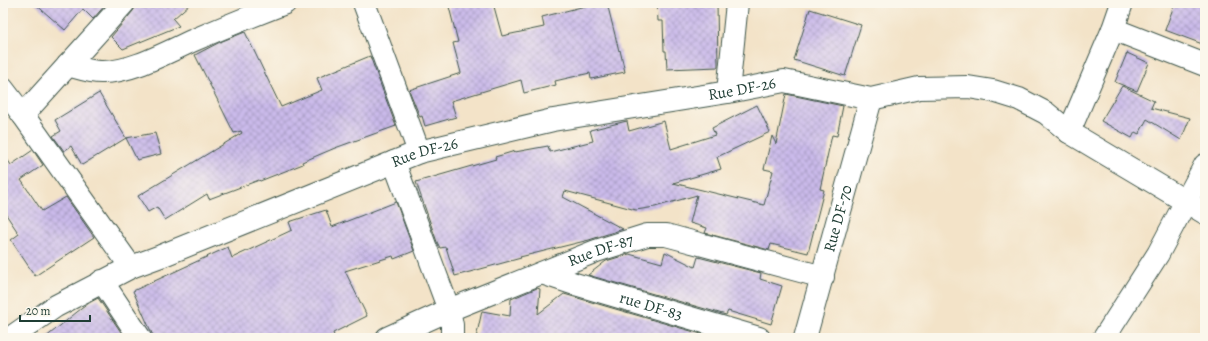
<svg xmlns="http://www.w3.org/2000/svg" width="1208" height="341" font-family="Alegreya,serif">
<defs>
<pattern id="building-cross-hatch" width="8" height="8" patternUnits="userSpaceOnUse"><rect width="8" height="8" fill="#cabaea"/><path d="M0 0l8 8M0 8l8-8" fill="none" stroke="#a398be"/></pattern>
</defs>
<rect width="100%" height="100%" fill="#fbf7ec"/>
<filter id="ink" filterUnits="userSpaceOnUse"><feTurbulence type="fractalNoise" baseFrequency=".025" numOctaves="2"/><feDisplacementMap in="SourceGraphic" scale="8" xChannelSelector="R" yChannelSelector="G"/><feConvolveMatrix kernelMatrix="1 2 1 2 8 2 1 2 1" color-interpolation-filters="sRGB"/></filter>
<filter id="wash" filterUnits="userSpaceOnUse"><feTurbulence type="fractalNoise" baseFrequency=".012" numOctaves="4" result="noise"/><feDisplacementMap in="SourceGraphic" scale="16" xChannelSelector="R" yChannelSelector="G"/><feGaussianBlur stdDeviation="0.9" result="paint"/><feColorMatrix in="noise" values="0 0 0 0 0 0 0 0 0 0 0 0 0 0 0 0 0 1.4 0 .05"/><feComposite in="paint" operator="in"/></filter>
<g filter="url(#wash)">
<rect width="100%" height="100%" fill="#f3e3c8"/>
<g id="blocks">
<g fill="url(#building-cross-hatch)">
<polygon points="34,3 107,3 93,19 83,9 65,30"/>
<polygon points="136,3 191,3 173,19 179,26 123,49 111,37 133,11 136,6"/>
<polygon points="448,3 493,3 502,36 544,27 542,17 597,3 607,3 619,51 620,50 625,72 591,79 590,73 555,81 556,85 524,93 521,80 451,101 456,117 425,126 422,116 420,117 409,90 461,73 453,43 458,42"/>
<polygon points="657,3 717,3 718,67 667,69 666,51 664,51 663,21 658,21"/>
<polygon points="1175,3 1198,3 1205,6 1205,45 1165,30"/>
<polygon points="810,9 861,25 845,76 794,60"/>
<polygon points="245,32 281,107 322,90 317,78 370,56 396,126 335,148 302,162 303,164 260,181 259,180 209,199 207,194 165,220 157,207 148,212 138,196 242,133 241,131 234,133 195,55 220,42"/>
<polygon points="1127,53 1149,63 1137,91 1115,82"/>
<polygon points="1122,86 1154,101 1151,108 1190,118 1181,140 1147,119 1139,134 1135,132 1132,138 1101,121"/>
<polygon points="99,93 126,138 82,165 71,146 64,151 53,136 61,131 55,120"/>
<polygon points="786,94 843,106 837,136 832,135 820,189 824,190 808,253 771,244 769,250 705,233 707,228 690,223 697,195 655,207 636,210 565,191 563,197 623,229 589,240 520,257 521,258 455,276 446,247 440,248 437,242 416,182 496,159 495,157 515,151 515,152 548,146 550,152 593,141 590,130 627,121 629,131 664,121 671,149 715,135 712,128 757,105 770,132 717,157 721,169 673,183 764,205 773,171 764,169 772,136 776,144"/>
<polygon points="155,133 161,154 137,160 126,138"/>
<polygon points="33,150 43,165 21,180 42,211 66,197 94,237 35,276 11,240 19,234 3,210 3,153 11,165"/>
<polygon points="396,202 414,251 394,259 393,256 345,271 367,316 333,333 335,338 154,338 133,291 228,247 232,258 292,230 289,222 326,210 332,227"/>
<polygon points="665,252 695,267 698,257 761,273 760,279 782,286 771,324 728,311 726,315 588,275 606,261 629,254 662,263"/>
<polygon points="537,288 540,289 538,314 564,294 715,338 476,338 482,311 510,316 511,299"/>
<polygon points="98,298 125,338 45,338 77,312 89,303"/>
</g>
</g>
</g>
<g filter="url(#ink)">
<use href="#blocks" fill-opacity="0" stroke="#3f564a" stroke-width="1"/>
<g fill="none" stroke-linecap="round" stroke-linejoin="round">
<defs>
<g id="street">
<polyline points="364,3 419,152"/>
<polyline points="1113,29 1205,65"/>
<path d="M68,65C79,68 90,72 101,72C130,73 167,52 194,40C224,27 254,15 285,3"/>
<polyline points="3,89 23,115 131,267"/>
<polyline points="728,92 737,3"/>
<polyline points="23,115 124,3"/>
<polyline points="1069,132 1113,29 1122,3"/>
<polyline points="394,162 449,310 452,325 452,338"/>
<path id="s1" d="M542,273L575,284L759,338"/>
<polyline points="102,281 140,338"/>
<path id="s2" d="M10,338L56,306L131,267L161,256L419,152L553,120L728,92L784,81L871,99L919,88L968,87L993,91L1019,99L1046,113L1069,132L1205,213"/>
<path id="s3" d="M387,338L449,310L596,251L647,235H666L823,277"/>
<path id="s4" d="M805,338L871,99"/>
<polyline points="1104,338 1158,254 1205,165"/>
</g>
</defs>
<use href="#street" stroke="#3f564a" stroke-width="24"/>
<use href="#street" stroke="#fff" stroke-width="22"/>
</g>
</g>
<g text-anchor="middle" dominant-baseline="central" stroke-width="3" stroke-linejoin="round" paint-order="stroke">
<g font-size="16" fill="#1f3d34" stroke="#fbf7ec">
<text stroke="none"><textPath href="#s2" startOffset="780">Rue DF-26</textPath></text>
<text stroke="none"><textPath href="#s2" startOffset="456">Rue DF-26</textPath></text>
<text stroke="none"><textPath href="#s4" startOffset="124">Rue DF-70</textPath></text>
<text stroke="none"><textPath href="#s3" startOffset="231">Rue DF-87</textPath></text>
<text stroke="none"><textPath href="#s1" startOffset="114">rue DF-83</textPath></text>
</g>
</g>
<rect width="1208" height="341" fill="none" stroke="#fbf7ec" stroke-width="16"/>
<path d="M20 315v6h70v-6" fill="none" stroke="#1f3d34" stroke-width="2"/>
<text x="26" y="315" font-size="12" fill="#1f3d34" stroke="#fbf7ec" stroke-width="3" paint-order="stroke">20 m</text>
</svg>
